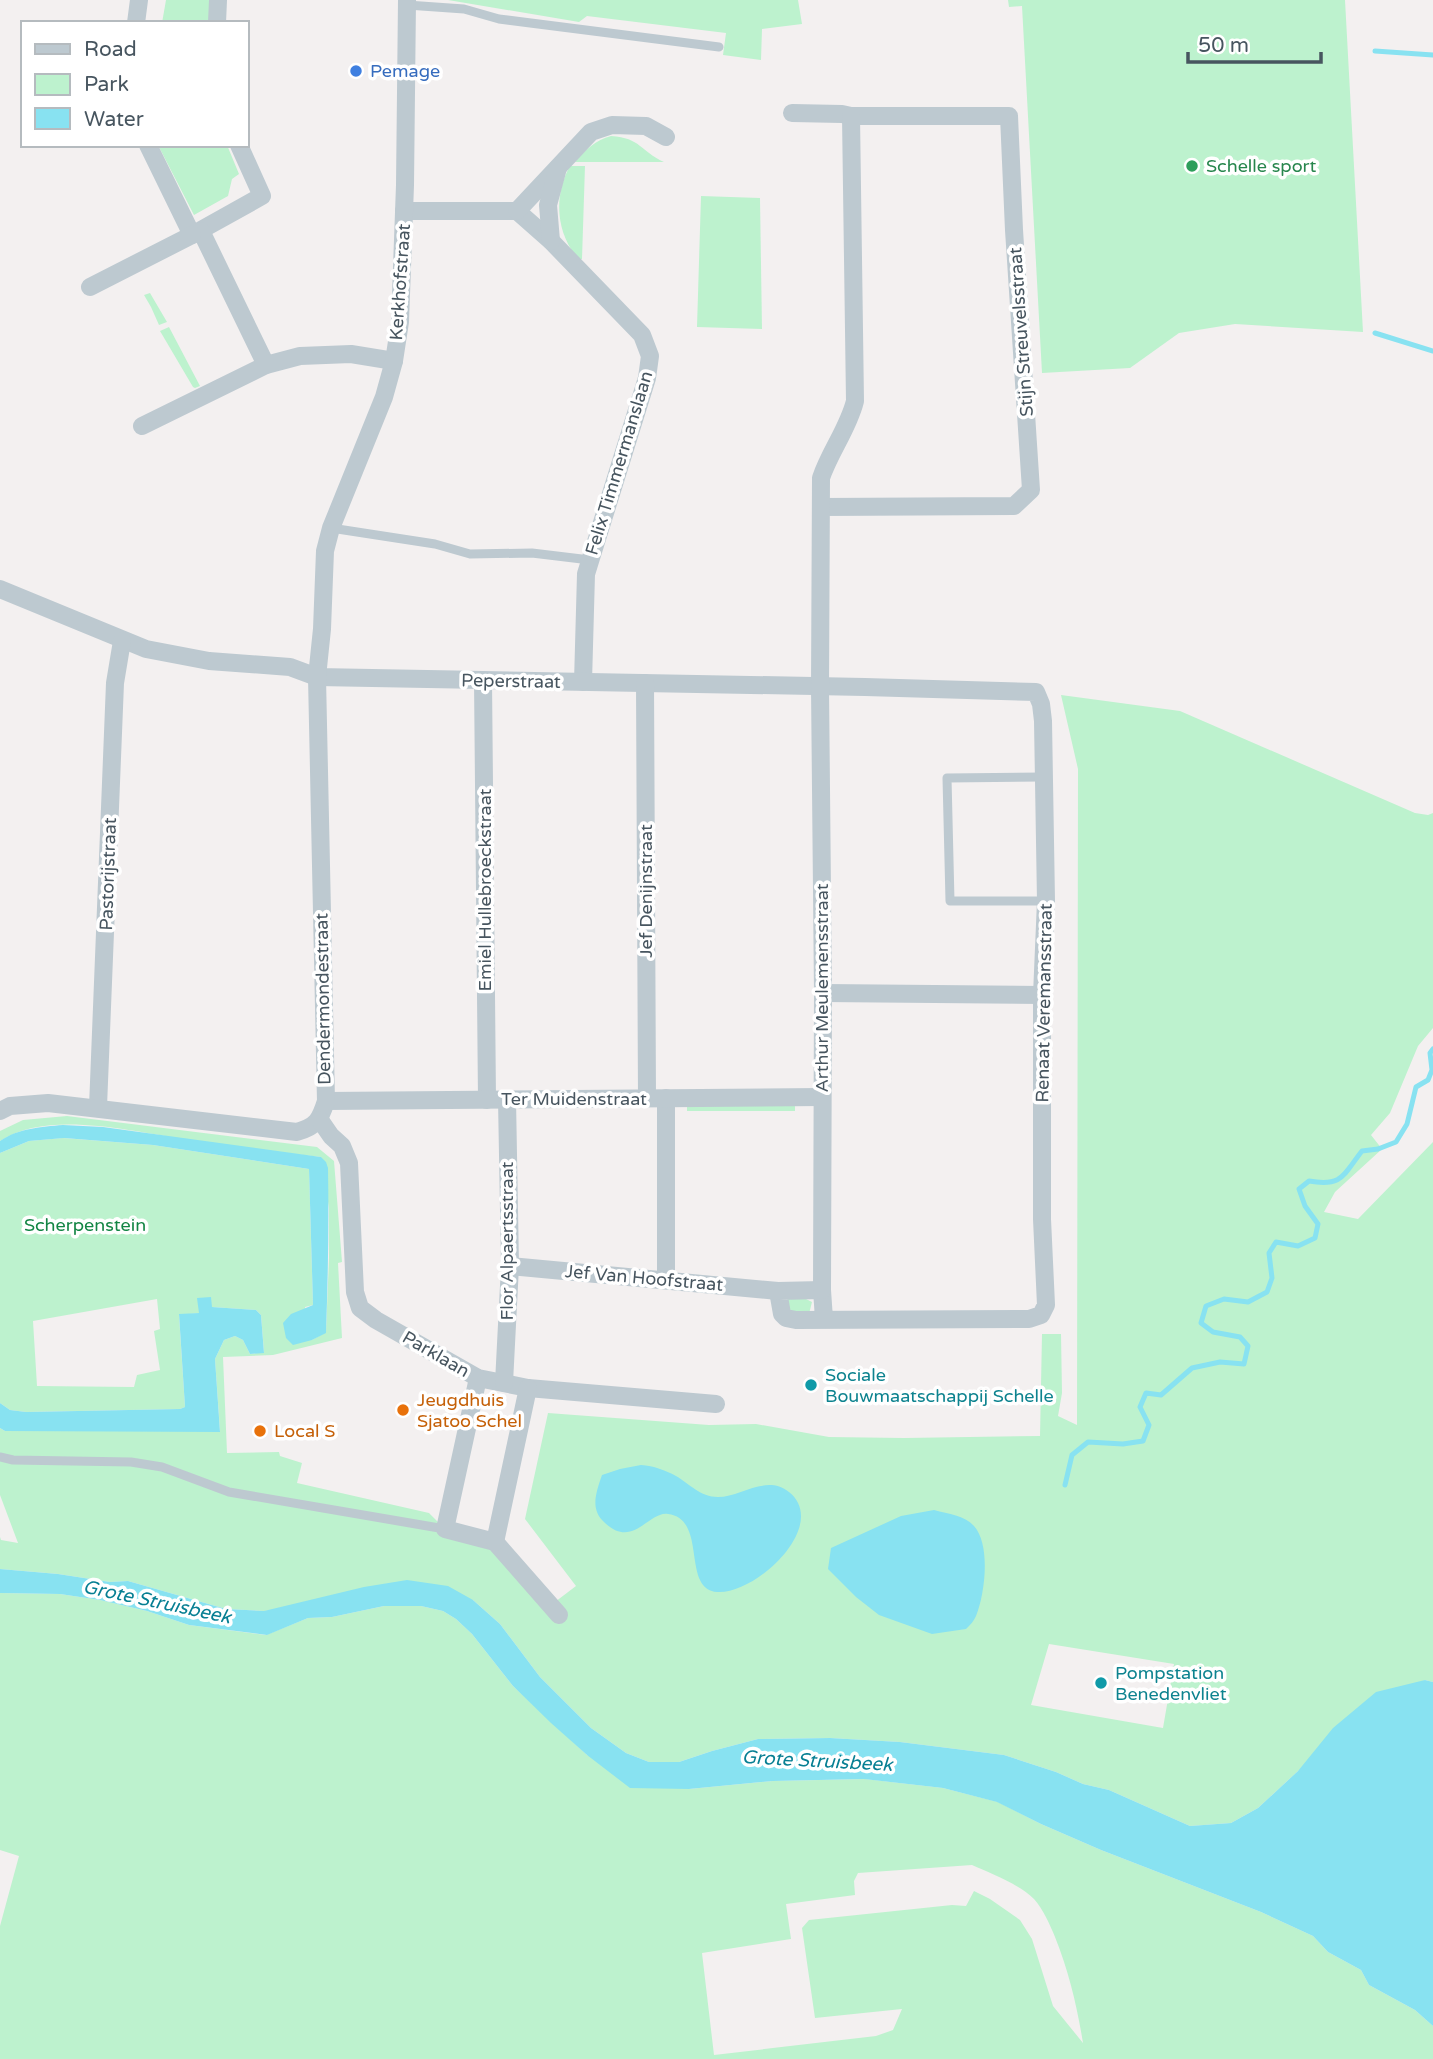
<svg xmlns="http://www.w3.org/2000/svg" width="1433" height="2059" font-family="'Varela Round',sans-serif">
<rect width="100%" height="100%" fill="#f3f0f0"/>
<g fill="#bdf2ce" fill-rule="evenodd">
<polygon points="166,0 212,0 211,23 162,23"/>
<polygon points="448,0 798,0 802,24 762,29 761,60 723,55 726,33 587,16 579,22"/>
<polygon points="1008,0 1345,0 1363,332 1235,324 1179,333 1130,368 1042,373 1022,6 1009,7"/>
<path d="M611,136C641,138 640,151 664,162H575C585,150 596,140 611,136Z"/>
<polygon points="158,145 227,145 239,174 232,179 228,196 194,215"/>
<path d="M570,166H585L582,259L579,260C556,234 553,196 570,166Z"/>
<polygon points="701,196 760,198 762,329 697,327"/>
<polygon points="150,293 167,322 159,325 151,307 144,295"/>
<polygon points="169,327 200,386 195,388 193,387 160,331"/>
<path d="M1061,695L1180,711L1415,813L1428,815L1433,813V1028L1418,1046L1390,1113L1371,1135L1382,1149L1335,1192L1324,1212L1358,1219L1433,1142V1682L1425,1680L1298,1771L1258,1808L1231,1823L1190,1826L1109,1790L1083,1784L1056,1772L1004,1755L900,1742L830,1738L758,1739L712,1751L679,1762H649L626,1753L591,1728L540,1677L500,1624L473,1600L264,1611L226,1609L128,1581L110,1582L58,1574L0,1569V1537L1,1540L18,1543L0,1495V1428L5,1431H220L215,1359L224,1340L235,1336L243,1340L250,1354L264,1352L261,1315L256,1310L212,1307L198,1298L200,1313L179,1315L185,1407L180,1409L26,1412L10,1410L0,1403V1153L29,1141L63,1138L153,1145L309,1169L313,1305L305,1307L312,1340L326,1332L329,1258V1208L321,1157C275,1152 229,1145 183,1139C129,1131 48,1110 0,1141V1131L23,1120L67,1116L317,1147L334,1161L342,1262L338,1263L342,1338L273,1355L223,1357L227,1453L279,1452L280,1456L302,1463L297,1483L429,1513L445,1529L495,1542L551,1605L576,1586L525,1519L548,1413L709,1425L756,1424L829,1437L904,1438L1040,1436L1042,1334H1061L1062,1393L1058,1416L1077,1425L1078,769ZM157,1299L160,1329L154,1331L160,1370L137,1375L134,1387L37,1386L33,1321ZM1049,1644L1174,1664L1163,1728L1031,1705Z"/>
<rect x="687" y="1106" width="108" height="5"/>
<polygon points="788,1299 806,1299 812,1302 809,1314 789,1313 785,1302"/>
<path d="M0,1593L60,1594L100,1600L147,1611L189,1625L266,1635L308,1618L332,1617L384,1606H421L443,1611L456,1619L472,1634L513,1686L587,1755L689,1789L773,1781L865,1779L943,1788L998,1802L1041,1824L1101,1850L1261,1912L1313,1936L1328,1952L1361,1970L1369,1985L1415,2010L1433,2026V2059H0V1926L19,1856L0,1850ZM972,1865C990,1873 1019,1884 1034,1899C1043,1909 1050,1925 1055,1937C1069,1972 1077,2006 1083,2043L1053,2006L1032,1939L1020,1920L990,1899L974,1891L966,1906L952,1905L809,1920L802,1928L815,2018L902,2009L893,2030L876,2036L714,2055L702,1953L791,1939L786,1904L855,1895L854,1881L858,1873Z"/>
</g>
<g fill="#88e2f1">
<path d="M63,1125L103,1127L321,1157L326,1162L328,1168C329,1223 328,1277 326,1333L312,1340L293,1345L286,1338L283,1323L291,1314L313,1305L309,1169L153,1145L64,1138L29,1141L0,1153V1141C19,1128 41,1127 63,1125Z"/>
<polygon points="211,1297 212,1307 256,1310 261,1315 264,1353 250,1354 243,1340 235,1336 224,1340 215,1359 220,1432 5,1431 0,1428 0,1403 10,1410 26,1412 180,1409 185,1407 179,1314 199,1313 197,1298"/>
<path d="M641,1465C654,1466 665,1470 676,1476C690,1484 700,1497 718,1497C741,1497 766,1474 789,1492C830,1525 756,1595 717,1592C681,1589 708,1519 668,1514C648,1511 632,1552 602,1520C590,1507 597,1490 602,1475L620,1469Z"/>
<path d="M934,1510C949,1514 964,1515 974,1526C991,1545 985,1594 976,1616C974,1621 970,1625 966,1629L932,1634L879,1615L856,1597L828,1569L831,1548L901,1516Z"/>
<polygon points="0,1569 58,1574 110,1582 128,1581 226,1609 264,1611 364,1587 407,1580 448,1586 473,1600 500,1624 540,1677 591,1728 626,1753 649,1762 679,1762 712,1751 758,1739 830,1738 900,1742 1004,1755 1056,1772 1083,1784 1109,1790 1190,1826 1231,1823 1258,1808 1298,1771 1333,1728 1376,1692 1425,1680 1433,1682 1433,2026 1415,2010 1369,1985 1361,1970 1328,1952 1313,1936 1261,1912 1101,1850 1041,1824 997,1802 943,1788 864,1779 773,1781 689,1789 630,1788 587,1755 551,1723 513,1686 472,1634 456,1619 443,1611 421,1606 384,1606 332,1617 308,1618 267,1635 189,1625 147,1611 100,1600 60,1594 0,1593"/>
</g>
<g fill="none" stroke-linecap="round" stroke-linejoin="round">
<g stroke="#88e2f1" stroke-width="5">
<polyline points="1375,51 1433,55"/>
<polyline points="1375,333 1433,351"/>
<path d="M1065,1485L1072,1455L1088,1442L1123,1444L1143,1441L1149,1425L1140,1407L1146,1393L1161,1395L1192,1368L1220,1362L1244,1364L1248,1346L1240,1337L1213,1332L1201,1323L1206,1306L1224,1299L1248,1302L1267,1292L1272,1278L1269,1253L1276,1242L1298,1246L1315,1238L1318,1224L1305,1206L1299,1189L1309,1181C1343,1187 1343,1175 1362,1151L1378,1149L1396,1142L1407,1124L1416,1087L1428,1080L1432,1070L1430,1053L1433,1049"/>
</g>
<g stroke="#bdc9d0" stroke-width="9">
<polyline points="407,5 464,9 499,19 719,47"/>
<polyline points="331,528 435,544 470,554 532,553 590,560"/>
<polyline points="1042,777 947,778 950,901 1046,901"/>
<polyline points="0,1457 13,1460 131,1462 162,1467 229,1492 445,1529"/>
</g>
<g stroke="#bdc9d0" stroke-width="18">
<polyline points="136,23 139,0"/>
<polyline points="217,23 218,0"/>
<polyline points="792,113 842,114 851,116 1009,116 1014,230 1031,490 1014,506 821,507"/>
<polyline points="148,145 192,235 262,196 239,145"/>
<polyline points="404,211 517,211 551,241 642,335 650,356 647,378 586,574 583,682"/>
<polyline points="517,211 591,132 612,125 646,126 666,137"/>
<polyline points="201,231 266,365"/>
<polyline points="551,241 548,205 558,168"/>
<polyline points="90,287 192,235"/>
<polyline points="142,426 266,365 300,356 351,354 394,361"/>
<polyline points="0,589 146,649 209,661 290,667 317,677 865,687 1036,692 1041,704 1043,721 1046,901 1042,995 1042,1219 1046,1305 1041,1315 1029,1319 796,1320 786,1318 782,1314 778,1291 822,1290 824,1319"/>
<polyline points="483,680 487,1100"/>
<polyline points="645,683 647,1098"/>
<polyline points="823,993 1042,995"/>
<polyline points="666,1098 666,1280"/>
<polyline points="326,1101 822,1097"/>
<polyline points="98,1107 115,683 122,641"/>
<path d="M0,1111L10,1106L48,1103L297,1132C317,1126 320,1120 326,1101L317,677L322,629L325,551L331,528L384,397L394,361L400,322L405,185L407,0"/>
<polyline points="320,1120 331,1136 342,1146 349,1163 355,1292 360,1308 376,1320 478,1378 528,1388 716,1404"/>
<polyline points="510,1266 778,1291"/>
<path d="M822,1290L823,993L820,687L821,478C830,451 848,429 855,401L851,116"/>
<polyline points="478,1378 445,1529 495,1542 559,1615"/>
<polyline points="504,1383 510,1266 507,1099"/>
<polyline points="495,1542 528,1388"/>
</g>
</g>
<circle fill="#3f7fe0" stroke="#fff" stroke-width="2.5" cx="356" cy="71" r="7"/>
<circle fill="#2e9e5b" stroke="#fff" stroke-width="2.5" cx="1192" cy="166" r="7"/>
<g fill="#0f9aa8" stroke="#fff" stroke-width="2.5">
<circle cx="811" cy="1385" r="7"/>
<circle cx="1101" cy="1683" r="7"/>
</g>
<g fill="#e8710a" stroke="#fff" stroke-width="2.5">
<circle cx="403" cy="1410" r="7"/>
<circle cx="260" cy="1431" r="7"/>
</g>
<g text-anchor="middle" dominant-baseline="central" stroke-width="7" stroke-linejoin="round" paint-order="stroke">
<g font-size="18" fill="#366cbe" stroke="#fff" text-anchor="start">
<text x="370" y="71">Pemage</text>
</g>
<g font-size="18" fill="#27864d" stroke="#fff" text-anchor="start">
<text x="1206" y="166">Schelle sport</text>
</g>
<g font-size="18" fill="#47555f" stroke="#fff">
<text transform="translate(400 282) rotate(-86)">Kerkhofstraat</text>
<text transform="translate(1021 332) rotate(-94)">Stijn Streuvelsstraat</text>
<text transform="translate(619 463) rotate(-73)">Felix Timmermanslaan</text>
<text transform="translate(511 681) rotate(1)">Peperstraat</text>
<text transform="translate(108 874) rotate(-88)">Pastorijstraat</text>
<text transform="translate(485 890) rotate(-90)">Emiel Hullebroeckstraat</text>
<text transform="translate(646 891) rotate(-90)">Jef Denijnstraat</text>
<text transform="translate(822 988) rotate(-90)">Arthur Meulemensstraat</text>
<text transform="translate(323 999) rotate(-91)">Dendermondestraat</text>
<text transform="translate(1044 1003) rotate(-89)">Renaat Veremansstraat</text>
<text x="574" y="1099">Ter Muidenstraat</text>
<text transform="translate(507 1241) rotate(-90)">Flor Alpaertsstraat</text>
<text transform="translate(644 1278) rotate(5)">Jef Van Hoofstraat</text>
<text transform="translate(436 1354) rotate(30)">Parklaan</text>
</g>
<g font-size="18" fill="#138544" stroke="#fff">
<text x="85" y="1225">Scherpenstein</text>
</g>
<g font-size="18" fill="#0d838f" stroke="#fff" text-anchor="start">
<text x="825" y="1375">Sociale<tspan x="825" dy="21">Bouwmaatschappij Schelle</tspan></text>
<text x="1115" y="1673">Pompstation<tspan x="1115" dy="21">Benedenvliet</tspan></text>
</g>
<g font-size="18" fill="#c56008" stroke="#fff" text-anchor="start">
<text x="417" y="1400">Jeugdhuis<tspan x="417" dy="21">Sjatoo Schel</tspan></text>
<text x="274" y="1431">Local S</text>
</g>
<g font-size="19" font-style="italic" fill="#077f93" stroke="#fff">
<text transform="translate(157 1602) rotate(12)">Grote Struisbeek</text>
<text transform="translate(817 1761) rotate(3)">Grote Struisbeek</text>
</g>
</g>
<rect x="21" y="21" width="228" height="126" fill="#ffffff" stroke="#b5bbbf" stroke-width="2"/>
<rect x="35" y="44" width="35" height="10" fill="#bdc9d0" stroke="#b5bbbf" stroke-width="2"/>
<text x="84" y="56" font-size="21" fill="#47555f">Road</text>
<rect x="35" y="74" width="35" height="21" fill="#bdf2ce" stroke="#b5bbbf" stroke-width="2"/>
<text x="84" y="91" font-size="21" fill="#47555f">Park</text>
<rect x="35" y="108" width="35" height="21" fill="#88e2f1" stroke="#b5bbbf" stroke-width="2"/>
<text x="84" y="126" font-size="21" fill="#47555f">Water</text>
<path d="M1188 52v10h133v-10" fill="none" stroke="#47555f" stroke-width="3.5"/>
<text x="1198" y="52" font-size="21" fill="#47555f" stroke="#ffffff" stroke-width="5" paint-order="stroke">50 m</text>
</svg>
